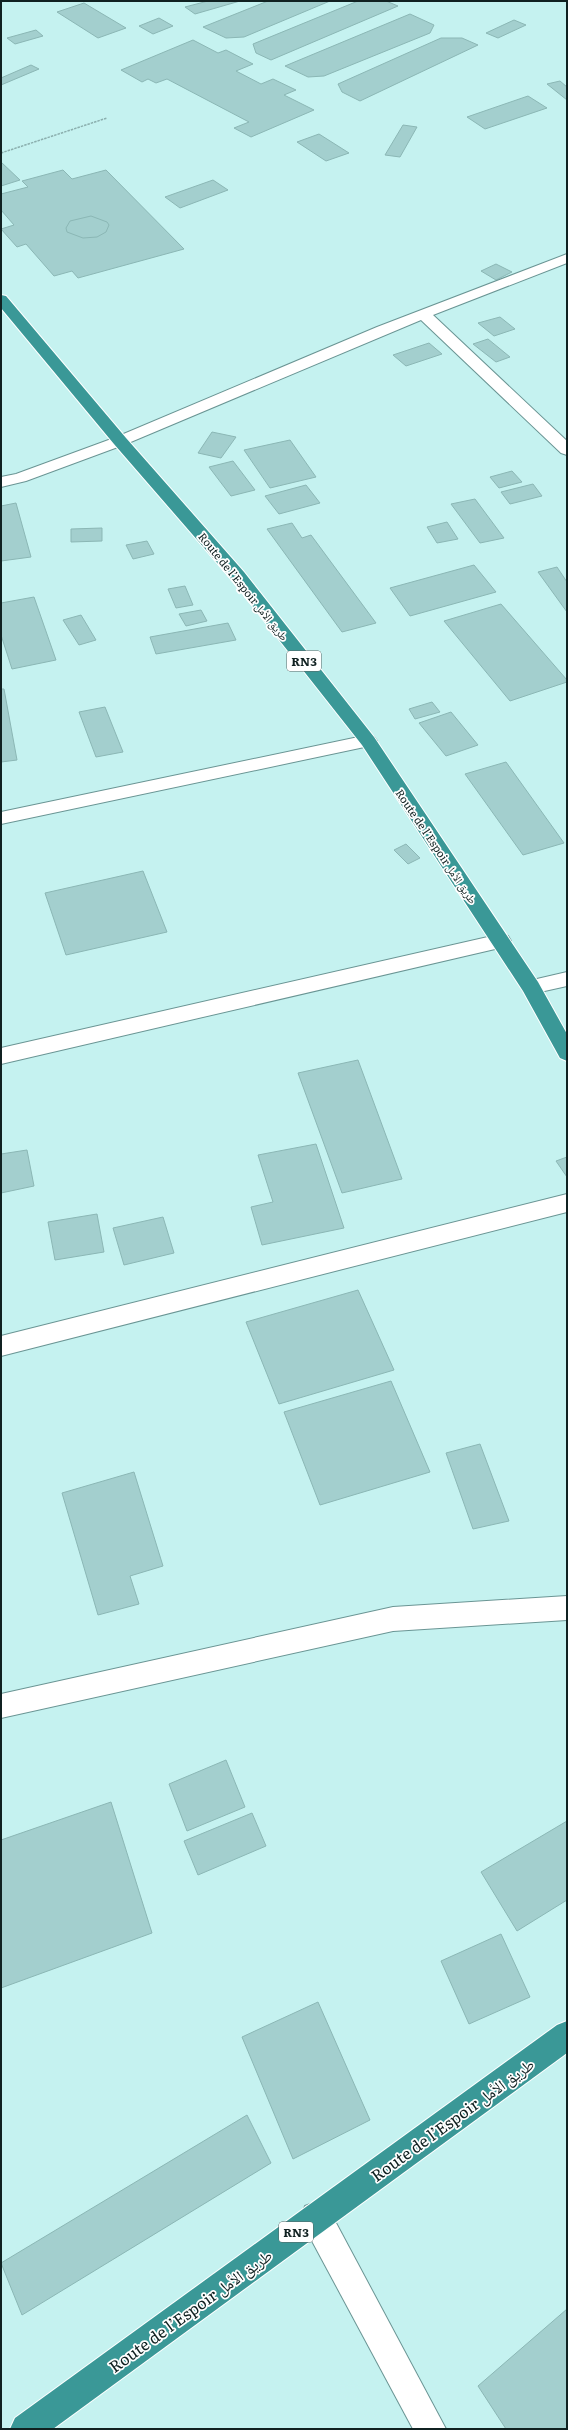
<svg xmlns="http://www.w3.org/2000/svg" width="568" height="2430" font-family="Literata,'Noto Naskh Arabic',serif">
<rect width="100%" height="100%" fill="#c5f2f0"/>
<g fill="#a3cfce" stroke="#8bb7b5">
<polygon points="208,1 240,1 195,14 185,7"/>
<polygon points="268,1 330,1 244,37 226,38 203,27"/>
<polygon points="358,1 386,1 398,6 271,60 256,53 253,44"/>
<polygon points="84,3 126,28 98,38 57,12"/>
<polygon points="410,14 434,25 430,33 324,76 308,77 285,66"/>
<polygon points="159,18 173,26 153,34 139,26"/>
<polygon points="514,20 526,25 498,38 486,33"/>
<polygon points="36,30 43,36 15,44 7,38"/>
<polygon points="441,38 462,38 478,45 360,101 342,92 338,84"/>
<polygon points="193,40 218,53 226,50 253,64 236,71 261,84 273,79 296,90 284,95 314,110 251,137 234,128 249,122 167,79 156,83 148,79 142,82 121,70"/>
<polygon points="31,65 39,69 1,85 1,78"/>
<polygon points="560,81 567,87 567,100 547,84"/>
<polygon points="528,96 547,108 485,129 467,117"/>
<polygon points="403,125 417,127 400,157 385,155"/>
<polygon points="319,134 349,153 326,161 297,142"/>
<polygon points="1,162 20,180 1,186"/>
<polygon points="63,170 72,179 106,170 184,249 78,278 72,271 54,276 26,244 17,247 1,229 14,225 1,210 1,194 28,187 22,181"/>
<polygon points="213,180 228,190 180,208 165,197"/>
<polygon points="91,216 107,222 109,225 106,232 97,237 83,238 67,232 66,228 70,221"/>
<polygon points="496,264 512,272 496,280 481,271"/>
<polygon points="500,317 515,329 494,336 478,323"/>
<polygon points="488,339 510,357 496,362 473,344"/>
<polygon points="429,343 442,354 406,366 393,355"/>
<polygon points="212,432 236,437 221,458 198,453"/>
<polygon points="290,440 316,477 270,488 244,450"/>
<polygon points="233,461 255,490 231,496 209,467"/>
<polygon points="512,471 522,482 499,488 490,477"/>
<polygon points="533,484 542,496 510,504 501,492"/>
<polygon points="306,485 320,503 279,514 265,496"/>
<polygon points="475,499 504,538 480,543 451,504"/>
<polygon points="16,503 31,557 1,561 1,506"/>
<polygon points="447,522 458,539 437,543 427,527"/>
<polygon points="292,523 302,538 311,535 376,623 342,632 267,529"/>
<polygon points="102,528 102,541 71,542 71,529"/>
<polygon points="147,541 154,554 133,559 126,545"/>
<polygon points="474,565 496,592 410,616 390,588"/>
<polygon points="557,567 567,582 567,612 538,572"/>
<polygon points="185,586 193,605 176,608 168,589"/>
<polygon points="34,597 56,660 12,669 1,635 1,603"/>
<polygon points="501,604 567,680 567,682 510,701 444,621"/>
<polygon points="201,610 207,621 186,626 179,614"/>
<polygon points="81,615 96,640 79,645 63,620"/>
<polygon points="228,623 236,640 156,654 150,637"/>
<polygon points="1,689 4,689 17,760 1,762"/>
<polygon points="432,702 440,712 415,719 409,709"/>
<polygon points="105,707 123,752 96,757 79,712"/>
<polygon points="451,712 478,745 446,756 419,723"/>
<polygon points="506,762 564,843 523,855 465,774"/>
<polygon points="406,844 420,858 408,864 394,850"/>
<polygon points="143,871 167,932 66,955 45,893"/>
<polygon points="358,1060 402,1179 342,1193 298,1073"/>
<polygon points="316,1144 344,1228 262,1245 251,1207 273,1202 258,1155"/>
<polygon points="27,1150 34,1186 1,1193 1,1154"/>
<polygon points="567,1157 567,1177 556,1161"/>
<polygon points="97,1214 104,1252 55,1260 48,1222"/>
<polygon points="163,1217 174,1253 124,1265 113,1228"/>
<polygon points="358,1290 394,1370 279,1404 246,1322"/>
<polygon points="391,1381 430,1472 320,1505 284,1412"/>
<polygon points="480,1444 509,1521 473,1529 446,1453"/>
<polygon points="134,1472 163,1566 130,1576 139,1604 98,1615 62,1493"/>
<polygon points="226,1760 245,1807 187,1831 169,1784"/>
<polygon points="111,1802 152,1933 1,1988 1,1840"/>
<polygon points="252,1813 266,1846 198,1875 184,1841"/>
<polygon points="567,1821 567,1900 517,1931 481,1872"/>
<polygon points="501,1934 530,1997 469,2024 441,1961"/>
<polygon points="318,2002 370,2120 293,2159 242,2037"/>
<polygon points="247,2115 271,2163 22,2315 1,2263"/>
<polygon points="567,2309 567,2429 506,2429 478,2386"/>
</g>
<g fill="none" stroke-linecap="round" stroke-linejoin="round">
<defs>
<g id="street">
<polygon points="567,254 567,263 433,315 567,441 567,455 561,453 421,320 126,444 26,481 1,487 1,477 16,474 114,438 377,327"/>
<polygon points="368,735 374,737 377,741 374,745 1,824 1,812"/>
<polygon points="501,934 508,936 511,941 508,946 1,1064 1,1048"/>
<polygon points="567,972 567,986 531,994 524,992 521,987 524,982"/>
<polygon points="567,1194 567,1212 1,1356 1,1336"/>
<polygon points="567,1596 567,1620 393,1631 1,1718 1,1694 393,1607"/>
<polygon points="316,2202 327,2206 446,2429 413,2429 305,2228 301,2217 305,2206"/>
</g>
<g id="highway">
<polygon points="1,295 6,296 126,438 244,572 374,737 538,982 567,1034 567,1061 560,1058 523,991 362,745 232,580 114,444 1,308"/>
<polygon points="567,2021 567,2053 53,2429 10,2429 15,2418 557,2025"/>
</g>
</defs>
<use href="#street" stroke="#6a9594" stroke-width="2"/>
<use href="#highway" stroke="#fff" stroke-width="2"/>
<polyline stroke="#8bafae" stroke-width="1.5" stroke-dasharray="2.5 1" stroke-linecap="butt" points="1,153 107,118"/>
<use href="#street" fill="#fff" fill-rule="evenodd"/>
<use href="#highway" fill="#3a9897" fill-rule="evenodd"/>
</g>
<g text-anchor="middle" dominant-baseline="central" stroke-width="3.5" stroke-linejoin="round" paint-order="stroke">
<g font-size="11" fill="#102121" stroke="#fff">
<text transform="translate(244 586) rotate(51)">Route de l’Espoir طريق الأمل</text>
<text transform="translate(437 846) rotate(56)">Route de l’Espoir طريق الأمل</text>
</g>
<g fill="#fff" stroke="#586464" stroke-width="1">
<rect x="287" y="651" width="34" height="20" rx="3"/>
<rect x="279" y="2222" width="34" height="20" rx="3"/>
</g>
<g font-size="12" font-weight="bold" fill="#102121">
<text x="304" y="661">RN3</text>
<text x="296" y="2232">RN3</text>
</g>
<g font-size="16" fill="#102121" stroke="#fff">
<text transform="translate(452 2119) rotate(-36)">Route de l’Espoir طريق الأمل</text>
<text transform="translate(190 2310) rotate(-36)">Route de l’Espoir طريق الأمل</text>
</g>
</g>
<rect width="568" height="2430" fill="none" stroke="#102121" stroke-width="4"/>
</svg>
